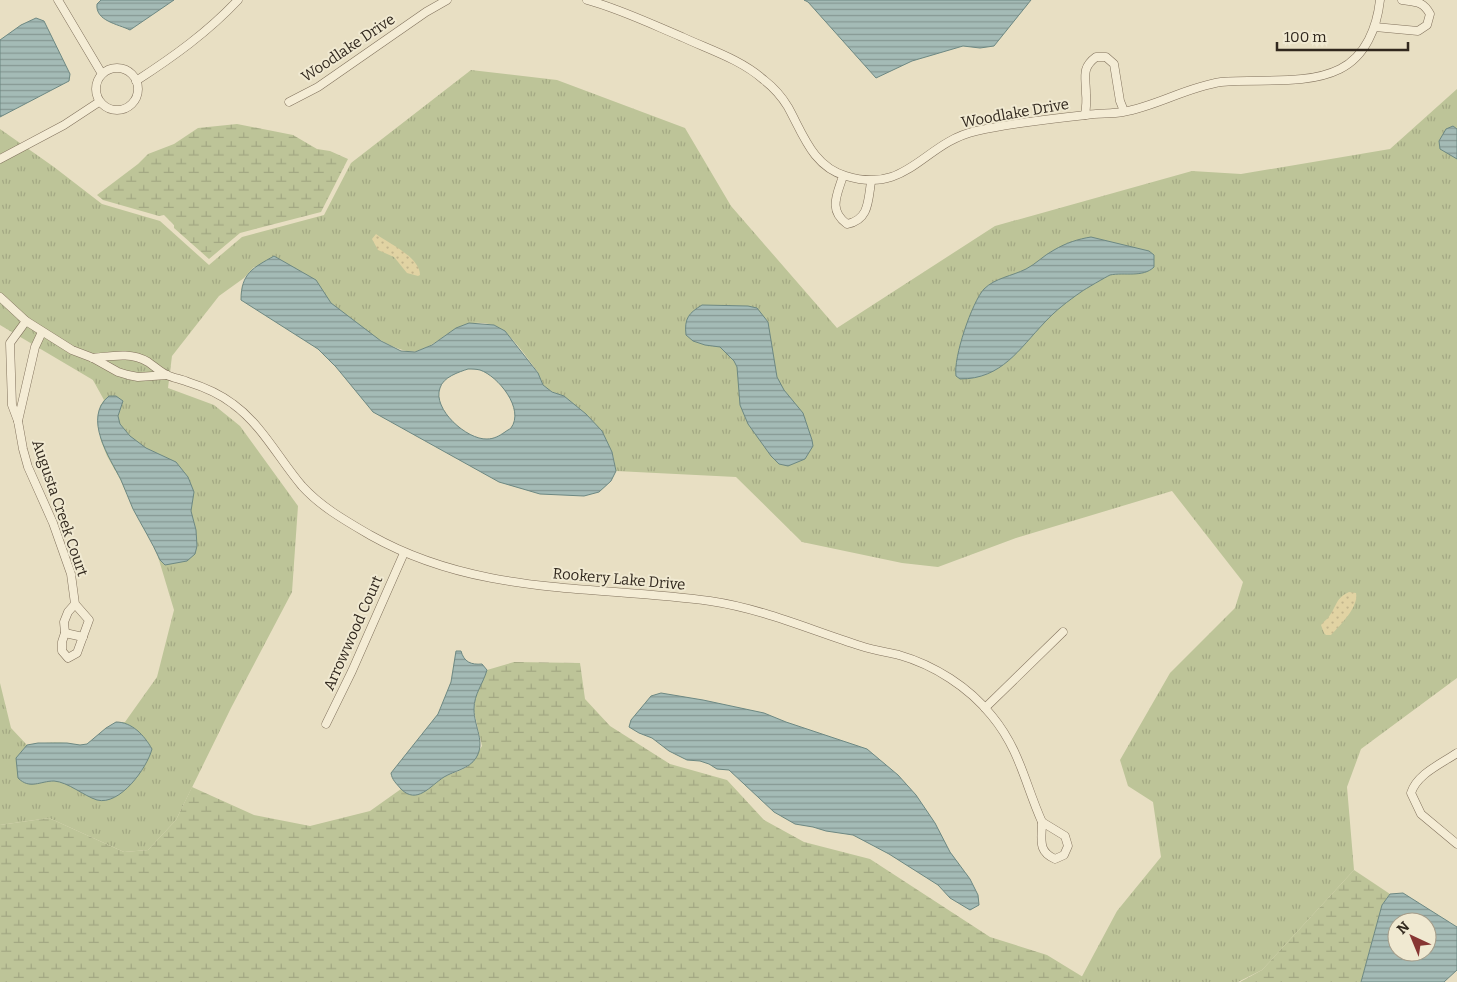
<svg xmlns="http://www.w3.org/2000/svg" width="1457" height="982" viewBox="0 0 1457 982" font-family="Bitter,serif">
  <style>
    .grass { fill: url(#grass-tufts) }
    .wetland { fill: url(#wetland-marsh) }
    .sand { fill: url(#sand-dots) }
    .water { fill: url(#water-rules); stroke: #6d8882; fill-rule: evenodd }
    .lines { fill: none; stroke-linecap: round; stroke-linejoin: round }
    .minor-casing { stroke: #80715c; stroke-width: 9 }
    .minor { stroke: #f4ecd5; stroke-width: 8 }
    .labels { text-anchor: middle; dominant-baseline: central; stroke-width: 4; stroke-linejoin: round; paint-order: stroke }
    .street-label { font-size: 15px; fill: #31281e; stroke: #f0e9d1 }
  </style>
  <defs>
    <pattern id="grass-tufts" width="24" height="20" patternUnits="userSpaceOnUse" patternTransform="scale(1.25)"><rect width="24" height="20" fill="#bdc498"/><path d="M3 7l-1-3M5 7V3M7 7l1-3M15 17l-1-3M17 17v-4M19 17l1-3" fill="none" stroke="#a3a883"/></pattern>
    <pattern id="wetland-marsh" width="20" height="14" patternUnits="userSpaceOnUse" patternTransform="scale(1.25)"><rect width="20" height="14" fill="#bdc498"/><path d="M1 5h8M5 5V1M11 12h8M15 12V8" fill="none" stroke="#a3a883"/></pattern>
    <pattern id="sand-dots" width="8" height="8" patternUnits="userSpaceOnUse" patternTransform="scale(1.25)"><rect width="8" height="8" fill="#e1d3a3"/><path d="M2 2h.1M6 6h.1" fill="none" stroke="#c2b58c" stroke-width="1.8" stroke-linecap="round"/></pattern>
    <pattern id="water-rules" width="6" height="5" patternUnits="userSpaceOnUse" patternTransform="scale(1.25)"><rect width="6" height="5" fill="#a4bbb6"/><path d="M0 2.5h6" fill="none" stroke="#869893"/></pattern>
  </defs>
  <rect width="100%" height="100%" fill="#e8dfc3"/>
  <path class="grass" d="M471 70 557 80 685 128 731 206 837 328 995 226 1192 171 1241 174 1390 149 1457 89V678L1361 749 1347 787 1354 870 1262 970 1238 982H1079L1117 911 1161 857 1153 802 1128 786 1120 760 1170 673 1235 608 1243 582 1172 491 1016 538 938 567 902 563 802 542 736 477 616 471C615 465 614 458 612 453 608 444 573 404 565 398 559 393 548 392 543 385 540 381 539 375 537 371 528 359 507 328 493 325 456 315 447 342 417 351 397 357 344 318 330 302 325 296 320 287 316 280L254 267 244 278 219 296 172 356 168 388 214 405 240 426 298 506 292 592 231 708 176 820 148 850 124 852 49 818 0 825V683L11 728 27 745C39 743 53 742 66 743 72 743 79 747 85 745 101 739 105 722 125 722L157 677 174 610 156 550 134 510 120 479 107 456 101 441 98 418 100 406 104 400 93 380 0 325V129L54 167 102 204 160 221 209 265 242 237 324 215 351 163Z"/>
  <g class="wetland">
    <path d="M237 124 293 135 317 149 330 151 348 159 321 212 240 233 209 259 174 228V225L164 215 159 216 103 200 97 195 138 164 148 154 174 144 198 128Z"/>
    <path d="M514 662 580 663 585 699 610 726 670 764 727 780 764 820 804 842 870 859 990 937 1047 955 1083 977 1079 982H0V825L49 818 124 852 148 850 176 820 192 787 254 815 310 826 370 811 401 789C418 805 431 784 446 776 453 773 461 771 468 766 473 761 477 753 482 746L474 711 475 697 487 670Z"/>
    <path d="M1354 870 1390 894 1382 905 1361 982H1240L1262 970Z"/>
  </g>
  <g class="sand">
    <path d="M376 234C388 243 420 257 420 275L418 276 407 273 394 257 378 250 372 239Z"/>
    <path d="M1349 592 1356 593C1359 607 1340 625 1331 635H1326L1324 633 1321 625C1324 621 1328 619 1330 615 1337 605 1336 598 1349 592Z"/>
  </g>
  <g class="water">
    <path d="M101 0H174L130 30C118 24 95 21 97 4Z"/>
    <path d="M804 0H1031L994 46 980 48 963 46 912 61 876 78 808 2Z"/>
    <path d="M36 18 44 21 70 74 69 81 0 117V40L21 25Z"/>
    <path d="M1453 126 1457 129V159L1440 149 1439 141 1446 129Z"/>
    <path d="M1091 237 1149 251 1154 255V267C1143 278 1124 272 1110 275 1106 277 1085 289 1081 292 1068 301 1055 311 1045 322 1019 349 1002 379 960 379L956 376C953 358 972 302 984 289 995 278 1012 276 1026 269 1036 264 1044 255 1054 250 1066 243 1078 239 1091 237Z"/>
    <path d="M274 256 316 280 331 303 381 341 401 351 415 352 432 345 456 328 469 323 494 325 505 331 538 373 543 385 552 392 564 396 586 414 602 431 612 452 616 471 611 481 599 492 584 496 540 494 499 482 373 412 336 367 318 349 241 300C241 273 253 268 274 256ZM468 369C472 369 476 369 480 370 498 376 525 409 511 428 510 429 506 431 505 432 499 436 494 439 487 439 467 440 432 409 440 388 443 377 459 372 468 369Z"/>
    <path d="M702 305 748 306 757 308 768 322 777 377 784 390 803 413 812 440 813 446 805 459 788 466 779 464 771 456 748 424 740 405 737 367 734 361 720 347 705 345 693 341 686 335C684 318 689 313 702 305Z"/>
    <path d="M109 396H116L123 401 118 416 120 424 130 436 146 448 176 462 188 477 194 492 191 511 196 530 197 546 195 554 187 561 165 565 160 560C152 542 142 526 133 509 129 499 125 490 121 480 110 458 82 418 109 396Z"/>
    <path d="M456 651H461C464 662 471 665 482 664L487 670C483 684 474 694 474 709 474 727 486 742 476 758 469 769 454 771 444 777 430 786 417 805 401 789 396 783 392 780 391 773L438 714 451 682Z"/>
    <path d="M661 693 703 700 764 713 786 722 867 749 898 775 916 795 935 823 950 852 970 879 978 895 979 905 970 910 950 898 938 885 889 854 853 835 826 831 813 827 795 824 774 812 729 770 717 769 709 764 700 761 687 760 669 751 652 738 639 733 629 727 631 720 651 696Z"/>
    <path d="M116 722C132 722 144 735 152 749 147 768 120 806 97 800 84 796 68 782 54 781 40 781 30 790 18 778L16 758 27 745 38 743H67L80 745 87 744 106 728Z"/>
    <path d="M1403 893 1457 927V970L1444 982H1361L1382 905 1390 894ZM1397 922H1427V952H1397Z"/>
  </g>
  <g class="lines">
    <g class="minor-casing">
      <g id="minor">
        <path d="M58 0 102 74"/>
        <path d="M587 0C620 9 651 24 682 37 710 50 740 59 764 80 773 87 782 97 788 107 803 134 813 167 846 176 908 195 923 143 976 131 1012 123 1049 119 1086 115 1098 113 1111 114 1123 112 1157 106 1187 87 1221 82 1258 78 1306 86 1340 69 1366 56 1377 27 1380 0"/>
        <path d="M1375 27 1418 31 1427 25 1430 14C1423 1 1416 2 1402 0"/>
        <circle cx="117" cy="89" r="21"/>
        <path d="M136 81C173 57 208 32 238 0"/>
        <path d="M289 102 318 87 426 12 447 0"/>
        <path d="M1085 115C1086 108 1087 101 1086 94 1086 77 1081 68 1096 57H1106L1114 64 1120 101 1124 111"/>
        <path d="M0 159 64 125 99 102"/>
        <path d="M843 176C837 195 828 210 847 224 869 220 868 201 871 182"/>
        <path d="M0 297 26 321 72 350 93 358 118 372 128 375 138 377 167 375"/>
        <path d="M26 321 10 343 12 405 18 421 23 449 28 467 53 523 71 574 75 604 68 612 64 622 65 633 62 642V651L68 658 77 653 89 620 75 604"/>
        <path d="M93 358C113 356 131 352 148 362 154 366 160 372 167 375 173 378 181 379 188 382 204 387 220 394 233 404 262 425 279 459 302 486 321 507 346 521 370 535 478 596 591 585 710 601 764 609 810 630 861 646 873 650 886 652 899 655 934 665 969 687 992 716 1020 750 1025 784 1042 822"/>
        <path d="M18 421 35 347 42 332"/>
        <path d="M65 633 83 637"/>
        <path d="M985 708 1063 632"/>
        <path d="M326 724 352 671 404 553"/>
        <path d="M1457 753C1441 764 1417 774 1411 793L1421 814 1457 844"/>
        <path d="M1042 822 1065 836 1068 846 1064 855 1055 859C1037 851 1042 839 1042 822Z"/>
      </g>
    </g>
    <use href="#minor" class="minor"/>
  </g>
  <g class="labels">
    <g class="street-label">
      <text transform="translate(348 48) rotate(-34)">Woodlake Drive</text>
      <text transform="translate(1015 113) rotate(-10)">Woodlake Drive</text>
      <text transform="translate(60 508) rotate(71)">Augusta Creek Court</text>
      <text transform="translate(619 579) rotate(5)">Rookery Lake Drive</text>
      <text transform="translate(353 633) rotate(-66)">Arrowwood Court</text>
    </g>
  </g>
  <g transform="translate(1412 937) rotate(316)"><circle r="24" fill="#f0e9d1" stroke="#a49c89"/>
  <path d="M0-4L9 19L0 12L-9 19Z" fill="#873633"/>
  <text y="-8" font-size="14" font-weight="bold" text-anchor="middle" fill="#31281e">N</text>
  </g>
  <path d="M1277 42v8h131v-8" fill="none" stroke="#31281e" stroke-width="2.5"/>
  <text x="1284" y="42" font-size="15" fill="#31281e" stroke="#f0e9d1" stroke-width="4" paint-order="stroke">100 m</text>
</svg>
